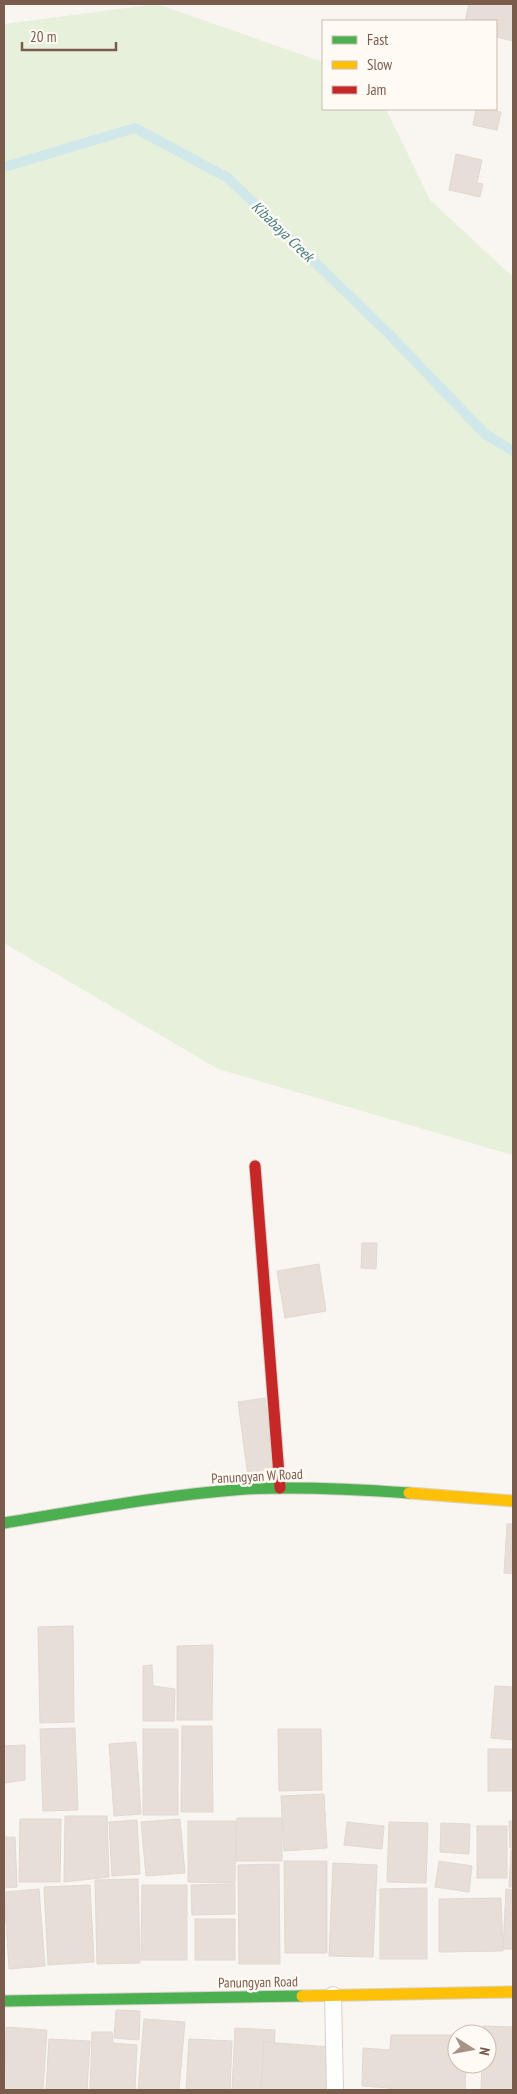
<svg xmlns="http://www.w3.org/2000/svg" width="517" height="2094" viewBox="0 0 517 2094" font-family="'PT Sans Narrow',sans-serif">
  <style>
    .green { fill: #e7f0db }
    .lines { fill: none; stroke-linecap: round; stroke-linejoin: round }
    .stream { stroke: #d0e8ea; stroke-width: 10 }
    .building { fill: #e6ded7; stroke: #e2d8d2 }
    .lane-casing { stroke: #d7d1cb; stroke-width: 18 }
    .fast-casing { stroke: #d9d2cb; stroke-width: 13 }
    .slow-casing { stroke: #d9d2cb; stroke-width: 13 }
    .jam-casing { stroke: #d9d2cb; stroke-width: 13 }
    .lane { stroke: #fefefd; stroke-width: 16 }
    .fast { stroke: #4caf50; stroke-width: 11 }
    .slow { stroke: #ffc107; stroke-width: 11 }
    .jam { stroke: #c62828; stroke-width: 11 }
    .labels { text-anchor: middle; dominant-baseline: central; stroke-width: 5; stroke-linejoin: round; paint-order: stroke }
    .street-label { font-size: 14px; fill: #7a5c4d; stroke: #fffaf3 }
    .water-label { font-size: 15px; font-style: italic; fill: #437c86; stroke: #fffaf3 }
  </style>
  <rect width="100%" height="100%" fill="#f9f5f0"/>
  <path class="green" d="M157 4 323 62V109H386L430 200 513 277V1155L218 1069 7 945 4 941V24Z"/>
  <g class="lines">
    <path class="stream" d="M4 167 135 128 228 178 389 334 485 434 513 451"/>
  </g>
  <g class="building">
    <path d="M469 4H513V41L496 37V21H465Z"/>
    <path d="M476 109 501 112 497 130 473 125Z"/>
    <path d="M456 154 482 160 477 183 483 184 480 197 449 190Z"/>
    <path d="M362 1243H377L376 1269 361 1268Z"/>
    <path d="M319 1264 326 1311 285 1318 277 1271Z"/>
    <path d="M265 1398 275 1473 248 1477 238 1402Z"/>
    <path d="M507 1524H513V1574L504 1573Z"/>
    <path d="M73 1626 74 1722 40 1723 38 1627Z"/>
    <path d="M213 1645 212 1720H177V1646Z"/>
    <path d="M152 1665 153 1686 175 1689 174 1721H143V1666Z"/>
    <path d="M495 1686 513 1687V1740L491 1738Z"/>
    <path d="M182 1726H212L213 1812H181Z"/>
    <path d="M75 1728 78 1810 43 1811 40 1729Z"/>
    <rect x="143" y="1729" width="35" height="86"/>
    <path d="M278 1729H321L322 1790 279 1791Z"/>
    <path d="M136 1742 141 1814 114 1816 109 1744Z"/>
    <path d="M25 1745V1780L4 1783V1746Z"/>
    <rect x="488" y="1749" width="25" height="42"/>
    <path d="M324 1794 327 1848 284 1851 281 1796Z"/>
    <path d="M65 1816H107L109 1877 64 1882Z"/>
    <path d="M237 1818H282V1861H236Z"/>
    <path d="M20 1819H61L60 1882H19Z"/>
    <path d="M180 1819 185 1873 146 1876 141 1822Z"/>
    <path d="M137 1820 140 1874 112 1876 109 1822Z"/>
    <path d="M188 1821H236L235 1883 188 1882Z"/>
    <path d="M509 1821H513V1848H510Z"/>
    <path d="M347 1822 384 1826 382 1849 344 1845Z"/>
    <path d="M389 1822 428 1823 426 1883 387 1882Z"/>
    <path d="M441 1823 470 1824 469 1854 440 1852Z"/>
    <rect x="477" y="1826" width="30" height="52"/>
    <path d="M4 1837H15L17 1887 4 1888Z"/>
    <path d="M511 1850H513V1887H509Z"/>
    <path d="M284 1861H327V1953H285Z"/>
    <path d="M439 1861 472 1866 469 1892 435 1887Z"/>
    <path d="M333 1863 377 1865 373 1957 329 1956Z"/>
    <path d="M279 1864 280 1964H239L238 1865Z"/>
    <path d="M138 1879 140 1963 97 1964 95 1880Z"/>
    <path d="M235 1884V1914L192 1915 191 1885Z"/>
    <path d="M90 1885 94 1962 48 1965 44 1887Z"/>
    <path d="M142 1885H187V1960H141Z"/>
    <path d="M427 1888V1959H380V1889Z"/>
    <path d="M39 1889 45 1966 9 1969 4 1892Z"/>
    <path d="M506 1889 513 1890V1949H503Z"/>
    <path d="M501 1898 503 1951 439 1952V1899Z"/>
    <rect x="195" y="1919" width="40" height="41"/>
    <path d="M116 2010 140 2011 139 2040 114 2038Z"/>
    <path d="M144 2019 185 2022 179 2090H138Z"/>
    <path d="M483 2026 513 2027V2090H481L482 2064H487V2034H483Z"/>
    <path d="M6 2027 47 2030 43 2090H4Z"/>
    <path d="M235 2028 275 2030 272 2090H232Z"/>
    <path d="M92 2032H112L113 2043 137 2045 135 2090H90Z"/>
    <path d="M391 2035H457V2064H466L465 2090H389V2088L362 2086 363 2048 390 2050Z"/>
    <path d="M49 2039 90 2041 87 2090H46Z"/>
    <path d="M189 2039 232 2041 230 2090H186Z"/>
    <path d="M264 2042 330 2047 327 2090H261Z"/>
  </g>
  <g class="lines">
    <g class="lane-casing">
      <path id="lane" d="M333 1995 335 2090"/>
    </g>
    <g class="fast-casing">
      <g id="fast">
        <path d="M4 1523C84 1510 164 1495 245 1489 300 1486 354 1489 409 1493"/>
        <path d="M4 2001 302 1996"/>
      </g>
    </g>
    <g class="slow-casing">
      <g id="slow">
        <path d="M409 1493 513 1501"/>
        <path d="M302 1996 513 1992"/>
      </g>
    </g>
    <g class="jam-casing">
      <path id="jam" d="M255 1166 280 1488"/>
    </g>
    <use href="#lane" class="lane"/>
    <use href="#fast" class="fast"/>
    <use href="#slow" class="slow"/>
    <use href="#jam" class="jam"/>
  </g>
  <g class="labels">
    <g class="street-label">
      <text transform="translate(257 1476) rotate(-3)">Panungyan W Road</text>
      <text transform="translate(258 1982) rotate(-1)">Panungyan Road</text>
    </g>
    <g class="water-label">
      <text transform="translate(283 231) rotate(44)">Kibabaya Creek</text>
    </g>
  </g>
  <rect width="517" height="2094" fill="none" stroke="#7a5c4d" stroke-width="10"/>
  <rect x="322" y="20" width="175" height="90" fill="#fffaf3" stroke="#cabbb1"/>
  <rect x="332" y="36" width="25" height="8" fill="#4caf50" stroke="#cabbb1"/>
  <text x="367" y="45" font-size="15" fill="#7a5c4d">Fast</text>
  <rect x="332" y="61" width="25" height="8" fill="#ffc107" stroke="#cabbb1"/>
  <text x="367" y="70" font-size="15" fill="#7a5c4d">Slow</text>
  <rect x="332" y="86" width="25" height="8" fill="#c62828" stroke="#cabbb1"/>
  <text x="367" y="95" font-size="15" fill="#7a5c4d">Jam</text>
  <g transform="translate(472 2049) rotate(101)"><circle r="24" fill="#fffaf3" stroke="#cabbb1"/>
  <path d="M0-4L9 19L0 12L-9 19Z" fill="#a69286"/>
  <text y="-8" font-size="14" font-weight="bold" text-anchor="middle" fill="#7a5c4d">N</text>
  </g>
  <path d="M22 42v8h94v-8" fill="none" stroke="#7a5c4d" stroke-width="2.5"/>
  <text x="30" y="42" font-size="15" fill="#7a5c4d" stroke="#fffaf3" stroke-width="4" paint-order="stroke">20 m</text>
</svg>
